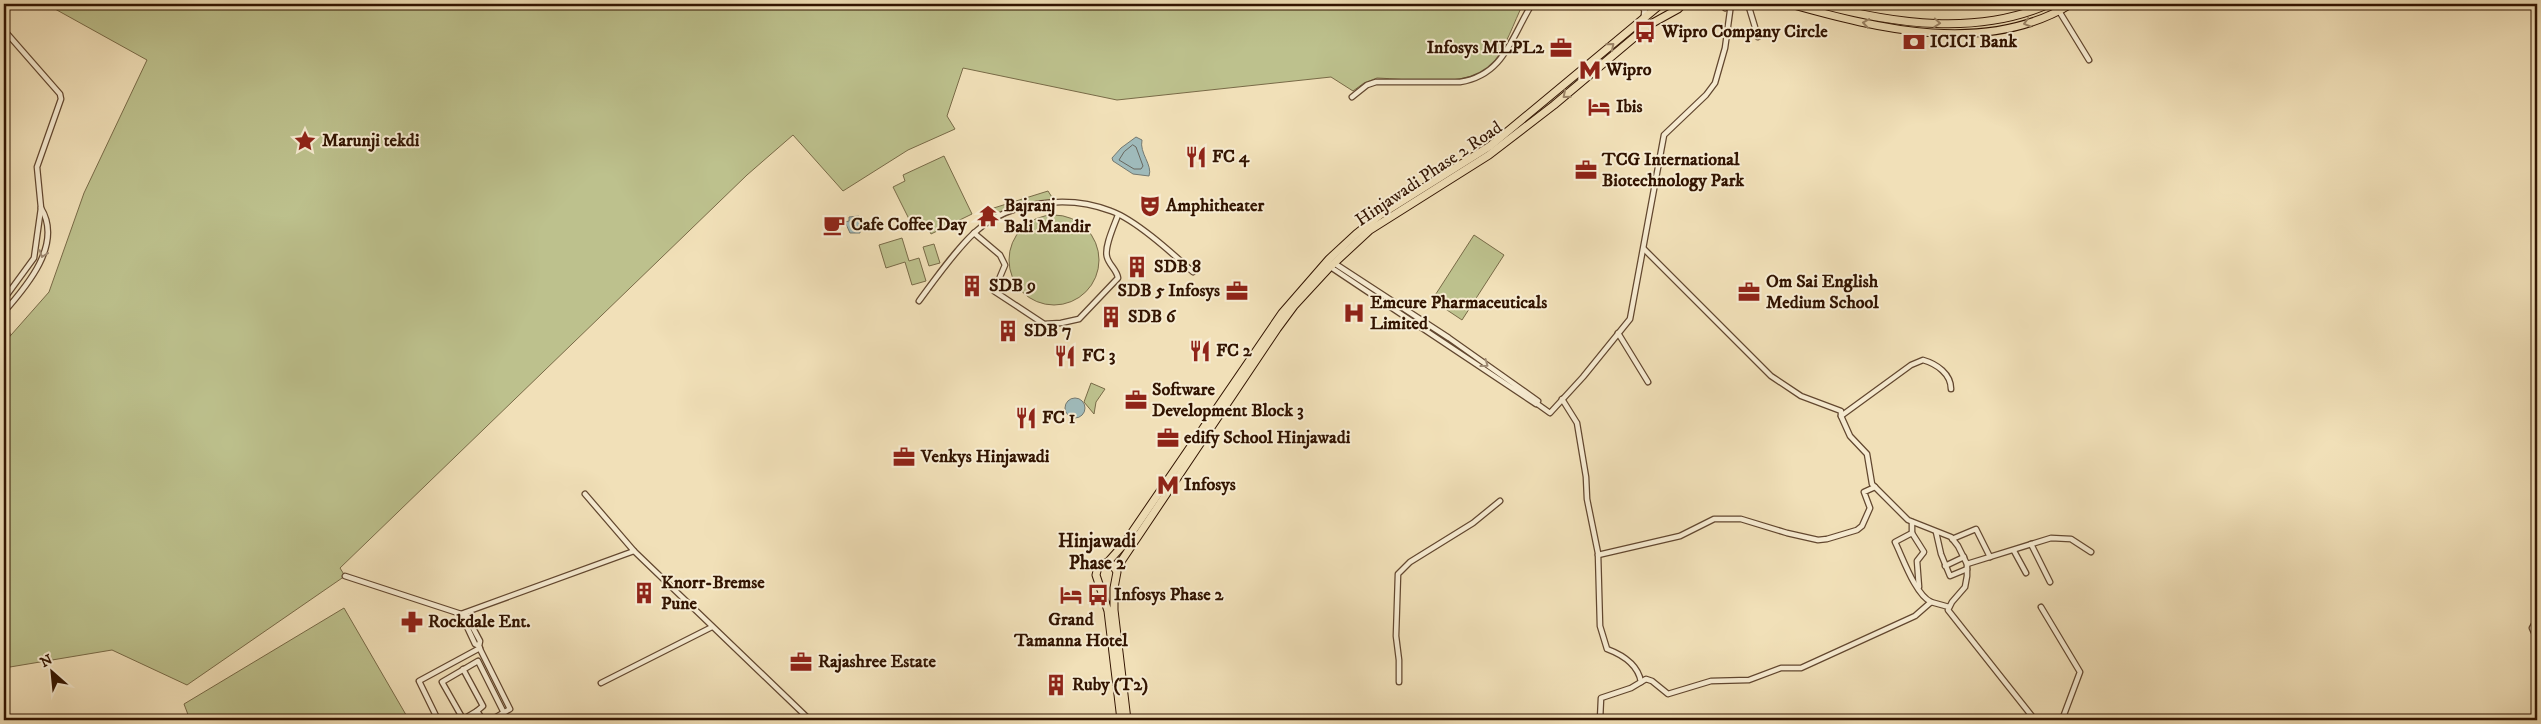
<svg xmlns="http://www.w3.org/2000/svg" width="2541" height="724" viewBox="0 0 2541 724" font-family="'IM FELL DW Pica',serif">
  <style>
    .green { fill: #bdc18d; stroke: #786a47 }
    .water { fill: #9fbaba; stroke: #737870 }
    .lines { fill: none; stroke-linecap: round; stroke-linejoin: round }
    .shore { stroke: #68675e; stroke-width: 1 }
    .minor-casing { stroke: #62472f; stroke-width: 7 }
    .tertiary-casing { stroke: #62472f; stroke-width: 8 }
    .primary-casing { stroke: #321401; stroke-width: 9 }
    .minor { stroke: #f6ebd1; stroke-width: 4.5 }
    .tertiary { stroke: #f6ebd1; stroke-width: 5.5 }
    .primary { stroke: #f1e0b8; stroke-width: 7 }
    .oneway { stroke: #9b8466 }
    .oneway2 { stroke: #9e8a73 }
    .labels { text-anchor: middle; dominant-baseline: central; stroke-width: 4; stroke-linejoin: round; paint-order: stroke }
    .poi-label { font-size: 18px; font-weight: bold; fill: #321401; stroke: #f6ebd1; text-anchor: start }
    .street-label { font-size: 18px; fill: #321401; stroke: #f6ebd1 }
    .neighbourhood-label { font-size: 19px; font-weight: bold; fill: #321401; stroke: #f6ebd1 }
  </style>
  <rect width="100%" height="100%" fill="#f1e0b8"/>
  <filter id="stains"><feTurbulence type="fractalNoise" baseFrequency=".004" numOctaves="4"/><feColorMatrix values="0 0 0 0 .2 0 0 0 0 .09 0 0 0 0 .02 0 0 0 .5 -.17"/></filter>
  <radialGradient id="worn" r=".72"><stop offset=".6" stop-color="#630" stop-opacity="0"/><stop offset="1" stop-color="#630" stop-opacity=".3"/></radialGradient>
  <g class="green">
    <path d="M46 4H1523C1514 22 1506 47 1493 63 1473 89 1407 79 1377 78L1364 83 1353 91 1331 77 1117 100 963 68 947 116 955 129 908 150 843 191 793 135 747 175 340 568 345 576 187 685 112 650 4 668V343L49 292 84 193 147 60Z"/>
    <path d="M944 156 972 214 931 234 925 221 913 227 893 187 905 181 903 175Z"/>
    <path d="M1048 191 1055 202 1018 209 987 223 981 212Z"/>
    <circle cx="1054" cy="260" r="45"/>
    <path d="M1474 235 1504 255 1462 320 1432 300Z"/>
    <path d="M902 238 909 261 919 258 926 281 912 285 905 262 886 268 879 245Z"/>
    <path d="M934 244 940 263 929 266 923 247Z"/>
    <path d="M1091 383 1105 389 1096 402 1094 414 1084 402Z"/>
    <path d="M344 608 409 720H190L184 704Z"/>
  </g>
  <g class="water">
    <path d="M1136 137 1142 140C1139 153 1153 165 1149 176L1133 174 1113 161 1112 158 1121 148Z"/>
    <path d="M859 216 860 233H850L845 222 849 221V217Z"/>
    <circle cx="1075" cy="408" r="10"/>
  </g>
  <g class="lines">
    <path class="shore" d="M1133 145 1136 147 1143 166 1141 169H1134L1119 160 1124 152Z"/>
    <g class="minor-casing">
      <g id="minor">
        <path d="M1720 4 1725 8"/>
        <path d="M1748 4 1758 37"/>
        <path d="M2059 11 2089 60"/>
        <path d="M4 30 60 94 61 99 37 167 41 208 34 258 4 299"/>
        <path d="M1352 97 1367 85 1376 82H1460C1504 75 1511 38 1532 4"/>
        <path d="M974 233 1000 255 1005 265 994 291 1044 324 1061 323 1079 319 1118 278C1117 270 1109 265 1107 257 1104 247 1114 226 1118 215"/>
        <path d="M1644 249 1771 376 1801 396 1841 411V416L1850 436 1867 454 1872 484 1908 520 1951 537 1958 546 1967 564V576L1965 587 1952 602 1948 610 2035 720"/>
        <path d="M1329 266 1536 404 1538 401 1449 338 1334 263"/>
        <path d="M919 301C936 278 954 252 974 233 1008 201 1068 194 1111 211 1136 220 1173 254 1193 272"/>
        <path d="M4 312C27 286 63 244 41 208"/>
        <path d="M4 328 7 334 4 338"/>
        <path d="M1618 333 1648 382"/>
        <path d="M1562 399 1577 423 1586 477 1587 499 1598 553 1600 626 1607 649C1623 655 1638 664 1641 682L1631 688 1601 698 1600 720"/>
        <path d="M1536 403 1550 413 1583 377 1630 319 1664 135 1706 95 1715 83 1725 48 1731 4"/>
        <path d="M1841 416 1911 365 1923 360C1937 364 1951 374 1951 389"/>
        <path d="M585 494 634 551 810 720"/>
        <path d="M1912 522V533L1895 542C1903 558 1915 594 1931 602"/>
        <path d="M1936 532 1941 554 1950 576 1967 569"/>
        <path d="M1912 533 1924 552 1917 561 1919 587"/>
        <path d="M1952 539 1976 529 1990 557"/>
        <path d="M2031 544 2050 582"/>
        <path d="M2014 551 2026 573"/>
        <path d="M1598 555 1680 536 1714 519H1741L1787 533 1818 540 1827 539 1857 530 1862 526 1870 508 1864 492 1875 487"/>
        <path d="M1967 564 2051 538 2071 539 2091 552"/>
        <path d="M1945 566 1964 557"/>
        <path d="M345 576 461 614 634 551"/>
        <path d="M2041 607 2080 672 2062 720"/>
        <path d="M461 614 475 644 479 646 480 641 465 613"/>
        <path d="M2537 619 2532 628 2537 639"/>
        <path d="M479 647 510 709 491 720"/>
        <path d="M463 669 483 706 477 711"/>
        <path d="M1399 682V660L1396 636 1398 574 1410 562 1473 523 1500 501"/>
        <path d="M1641 682 1646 679 1652 681 1668 694 1711 681 1749 680 1781 668H1801L1915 616 1931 602 1949 607"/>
        <path d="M601 683 712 627"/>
        <path d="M463 719 442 682 478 661 504 713"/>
        <path d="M438 720 419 681 480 648"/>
        <path d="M462 720 477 711 483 720"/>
      </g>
    </g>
    <g class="tertiary-casing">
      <path id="tertiary" d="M1642 4 1645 11 1644 19"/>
    </g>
    <g class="primary-casing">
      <g id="primary">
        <path d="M1790 4C1879 29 1986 56 2071 4"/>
        <path d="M1820 4C1893 24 1978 36 2049 4"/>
        <path d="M1107 563 1124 544 1282 313 1329 259 1356 234 1380 215 1490 146 1661 4"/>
        <path d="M1116 569 1277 329 1294 306 1330 267 1370 230 1489 155 1554 105 1649 25 1678 9 1683 4"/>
        <path d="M1121 720 1108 611 1096 575 1098 567 1105 563 1113 565 1117 572 1114 588V610L1127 720"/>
      </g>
    </g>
    <use href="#minor" class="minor"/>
    <use href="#tertiary" class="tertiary"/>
    <use href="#primary" class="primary"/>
  </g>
  <defs><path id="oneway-chevron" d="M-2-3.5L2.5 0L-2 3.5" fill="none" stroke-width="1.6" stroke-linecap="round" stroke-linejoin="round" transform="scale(1.25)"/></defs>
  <g class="oneway">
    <use href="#oneway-chevron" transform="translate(1866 23) rotate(-172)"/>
    <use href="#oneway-chevron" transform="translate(1937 23) rotate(4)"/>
    <use href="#oneway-chevron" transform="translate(2027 23) rotate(164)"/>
    <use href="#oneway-chevron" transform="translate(1611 46) rotate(-40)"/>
    <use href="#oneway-chevron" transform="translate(1566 95) rotate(140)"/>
  </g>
  <g class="oneway2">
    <use href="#oneway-chevron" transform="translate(43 254) rotate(109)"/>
    <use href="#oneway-chevron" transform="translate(1485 364) rotate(36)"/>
  </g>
  <defs>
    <g id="bus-bare" transform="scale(1.725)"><path d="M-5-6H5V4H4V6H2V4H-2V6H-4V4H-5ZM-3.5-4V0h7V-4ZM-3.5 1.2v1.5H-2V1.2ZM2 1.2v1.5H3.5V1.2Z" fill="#8f2418" stroke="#f6ebd1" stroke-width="2.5" paint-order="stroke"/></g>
    <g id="bank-bare" transform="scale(1.725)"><path d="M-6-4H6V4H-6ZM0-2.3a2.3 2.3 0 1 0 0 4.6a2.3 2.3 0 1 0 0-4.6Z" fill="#8f2418" stroke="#f6ebd1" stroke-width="2.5" paint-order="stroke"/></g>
    <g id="office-bare" transform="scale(1.725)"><path d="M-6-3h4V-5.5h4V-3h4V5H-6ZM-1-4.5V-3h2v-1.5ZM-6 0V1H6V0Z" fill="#8f2418" stroke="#f6ebd1" stroke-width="2.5" paint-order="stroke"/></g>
    <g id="metro-bare" transform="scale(1.725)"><path d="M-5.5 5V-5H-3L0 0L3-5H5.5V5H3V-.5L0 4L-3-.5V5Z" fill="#8f2418" stroke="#f6ebd1" stroke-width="2.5" paint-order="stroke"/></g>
    <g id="hotel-bare" transform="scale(1.725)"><path d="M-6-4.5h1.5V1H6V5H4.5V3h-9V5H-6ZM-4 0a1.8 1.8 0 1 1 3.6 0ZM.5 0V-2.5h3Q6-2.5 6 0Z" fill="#8f2418" stroke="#f6ebd1" stroke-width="2.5" paint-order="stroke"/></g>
    <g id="sight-bare" transform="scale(1.725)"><path d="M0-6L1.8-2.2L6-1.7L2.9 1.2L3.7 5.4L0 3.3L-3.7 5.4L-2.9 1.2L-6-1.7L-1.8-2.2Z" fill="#8f2418" stroke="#f6ebd1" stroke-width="2.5" paint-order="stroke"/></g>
    <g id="restaurant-bare" transform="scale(1.725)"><path d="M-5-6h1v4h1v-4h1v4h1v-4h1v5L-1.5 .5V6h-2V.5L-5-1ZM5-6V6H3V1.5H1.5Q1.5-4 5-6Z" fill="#8f2418" stroke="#f6ebd1" stroke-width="2.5" paint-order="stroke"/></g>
    <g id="theatre-bare" transform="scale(1.725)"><path d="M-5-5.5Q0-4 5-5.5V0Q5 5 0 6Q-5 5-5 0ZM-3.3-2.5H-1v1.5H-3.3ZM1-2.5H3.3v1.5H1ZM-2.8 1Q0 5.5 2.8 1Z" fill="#8f2418" stroke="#f6ebd1" stroke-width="2.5" paint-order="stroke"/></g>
    <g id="temple-bare" transform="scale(1.725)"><path d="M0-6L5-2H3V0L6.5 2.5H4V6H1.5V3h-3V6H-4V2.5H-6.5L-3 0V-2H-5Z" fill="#8f2418" stroke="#f6ebd1" stroke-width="2.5" paint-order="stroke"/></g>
    <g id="cafe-bare" transform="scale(1.725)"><path d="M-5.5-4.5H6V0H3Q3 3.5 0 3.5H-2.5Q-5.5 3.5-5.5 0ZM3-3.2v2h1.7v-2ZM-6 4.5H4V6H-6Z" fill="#8f2418" stroke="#f6ebd1" stroke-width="2.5" paint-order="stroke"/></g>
    <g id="building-bare" transform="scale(1.725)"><path d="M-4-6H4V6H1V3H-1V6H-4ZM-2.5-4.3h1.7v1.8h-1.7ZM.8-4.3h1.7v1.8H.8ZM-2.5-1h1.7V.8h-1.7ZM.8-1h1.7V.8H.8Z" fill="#8f2418" stroke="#f6ebd1" stroke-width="2.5" paint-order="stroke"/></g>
    <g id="hospital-bare" transform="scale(1.725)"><path d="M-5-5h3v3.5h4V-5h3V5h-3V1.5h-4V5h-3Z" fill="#8f2418" stroke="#f6ebd1" stroke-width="2.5" paint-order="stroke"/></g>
    <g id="pharmacy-bare" transform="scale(1.725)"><path d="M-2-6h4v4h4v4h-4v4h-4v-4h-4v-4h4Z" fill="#8f2418" stroke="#f6ebd1" stroke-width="2.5" paint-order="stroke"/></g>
  </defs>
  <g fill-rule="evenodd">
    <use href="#bus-bare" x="1645" y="32"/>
    <use href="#bank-bare" x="1914" y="42"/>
    <use href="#office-bare" x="1561" y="48"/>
    <use href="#metro-bare" x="1590" y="70"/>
    <use href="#hotel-bare" x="1599" y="107"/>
    <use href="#sight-bare" x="305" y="141"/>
    <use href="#restaurant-bare" x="1196" y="157"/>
    <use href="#office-bare" x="1586" y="170"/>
    <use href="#theatre-bare" x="1150" y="206"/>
    <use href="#temple-bare" x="988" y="216"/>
    <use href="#cafe-bare" x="834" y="225"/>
    <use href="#building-bare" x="1137" y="267"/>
    <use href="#building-bare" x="972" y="286"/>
    <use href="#office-bare" x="1237" y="291"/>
    <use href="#office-bare" x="1749" y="292"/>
    <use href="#hospital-bare" x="1354" y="313"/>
    <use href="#building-bare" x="1111" y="317"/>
    <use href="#building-bare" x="1008" y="331"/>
    <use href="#restaurant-bare" x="1200" y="351"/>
    <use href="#restaurant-bare" x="1065" y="356"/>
    <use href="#office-bare" x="1136" y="400"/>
    <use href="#restaurant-bare" x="1026" y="418"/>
    <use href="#office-bare" x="1168" y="438"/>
    <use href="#office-bare" x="904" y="457"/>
    <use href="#metro-bare" x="1168" y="485"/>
    <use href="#building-bare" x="644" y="593"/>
    <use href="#hotel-bare" x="1071" y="595"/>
    <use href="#bus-bare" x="1098" y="595"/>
    <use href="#pharmacy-bare" x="412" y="622"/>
    <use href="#office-bare" x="801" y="662"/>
    <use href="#building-bare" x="1056" y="685"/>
  </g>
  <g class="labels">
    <g class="poi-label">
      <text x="1662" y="32">Wipro Company Circle</text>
      <text x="1930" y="42">ICICI Bank</text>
      <text x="1544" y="48" text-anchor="end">Infosys MLPL2</text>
      <text x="1606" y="70">Wipro</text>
      <text x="1616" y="107">Ibis</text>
      <text x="322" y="141">Marunji tekdi</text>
      <text x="1212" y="157">FC 4</text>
      <text x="1602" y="160">TCG International<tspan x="1602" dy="21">Biotechnology Park</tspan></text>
      <text x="1004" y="206">Bajranj<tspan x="1004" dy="21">Bali Mandir</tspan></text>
      <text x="1166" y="206">Amphitheater</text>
      <text x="851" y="225">Cafe Coffee Day</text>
      <text x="1154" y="267">SDB 8</text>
      <text x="1766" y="282">Om Sai English<tspan x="1766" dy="21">Medium School</tspan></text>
      <text x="989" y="286">SDB 9</text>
      <text x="1220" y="291" text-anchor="end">SDB 5 Infosys</text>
      <text x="1370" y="303">Emcure Pharmaceuticals<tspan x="1370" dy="21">Limited</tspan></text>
      <text x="1128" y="317">SDB 6</text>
      <text x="1024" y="331">SDB 7</text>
      <text x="1216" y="351">FC 2</text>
      <text x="1082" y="356">FC 3</text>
      <text x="1152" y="390">Software<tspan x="1152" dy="21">Development Block 3</tspan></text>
      <text x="1042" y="418">FC 1</text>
      <text x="1184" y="438">edify School Hinjawadi</text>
      <text x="921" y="457">Venkys Hinjawadi</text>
      <text x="1184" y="485">Infosys</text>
      <text x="661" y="583">Knorr-Bremse<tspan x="661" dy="21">Pune</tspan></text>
      <text x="1114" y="595">Infosys Phase 2</text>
      <text x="1071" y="620" text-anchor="middle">Grand<tspan x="1071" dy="21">Tamanna Hotel</tspan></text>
      <text x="428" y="622">Rockdale Ent.</text>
      <text x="818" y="662">Rajashree Estate</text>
      <text x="1072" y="685">Ruby (T2)</text>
    </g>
    <g class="street-label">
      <text transform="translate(1429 174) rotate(-34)">Hinjawadi Phase 2 Road</text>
    </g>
    <g class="neighbourhood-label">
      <text x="1097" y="541">Hinjawadi<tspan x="1097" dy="22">Phase 2</tspan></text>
    </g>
  </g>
  <rect width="2541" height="724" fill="none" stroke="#f1e0b8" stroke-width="20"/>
  <rect x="5" y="5" width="2531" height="714" fill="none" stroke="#321401" stroke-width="2.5"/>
  <rect x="10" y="10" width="2521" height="704" fill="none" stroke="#321401"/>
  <g transform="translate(52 672) rotate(333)" stroke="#f6ebd1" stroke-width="4" paint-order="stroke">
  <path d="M0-4L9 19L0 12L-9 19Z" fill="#321401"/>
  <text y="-8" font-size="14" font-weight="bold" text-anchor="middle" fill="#321401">N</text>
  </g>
  <rect width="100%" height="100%" filter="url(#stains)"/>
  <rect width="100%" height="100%" fill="url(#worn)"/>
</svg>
